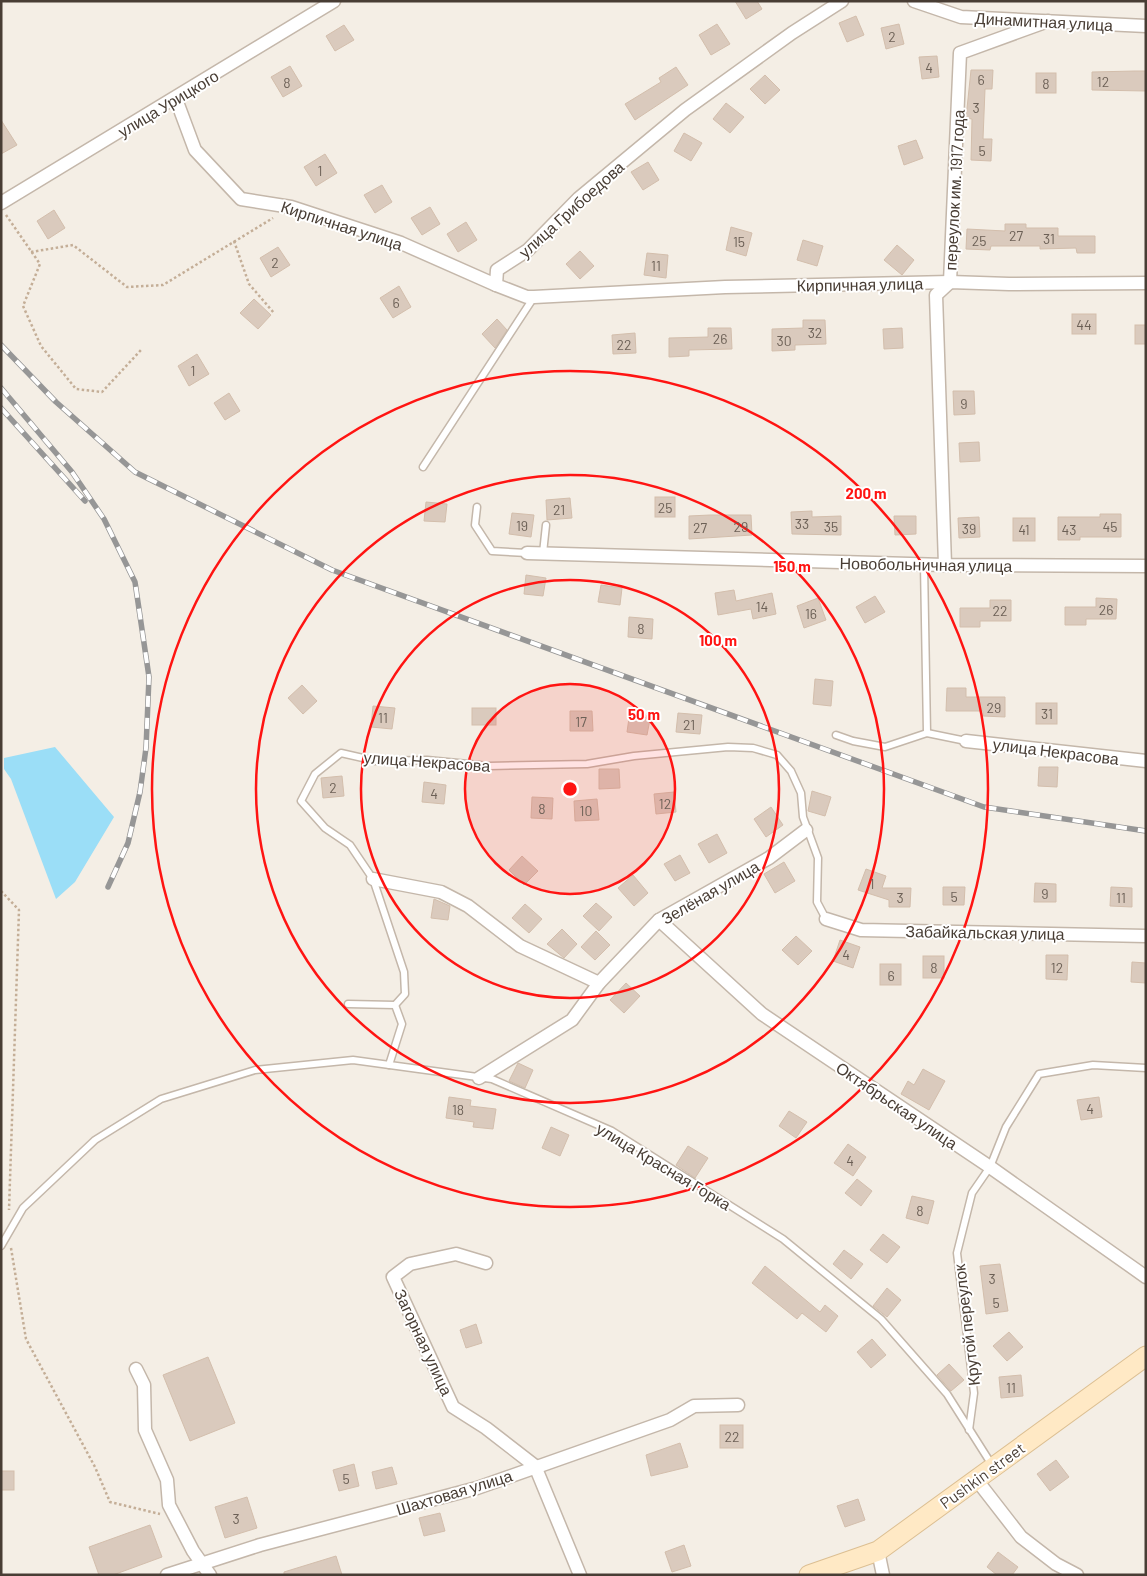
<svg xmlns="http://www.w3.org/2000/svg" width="1147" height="1576" viewBox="0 0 1147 1576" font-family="Barlow,sans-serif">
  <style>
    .water { fill: #9bdef7 }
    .building { fill: #dacabd; stroke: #d3beac }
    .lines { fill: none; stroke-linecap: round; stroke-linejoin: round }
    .lane-casing { stroke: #c4b7aa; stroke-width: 9 }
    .street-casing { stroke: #c4b7aa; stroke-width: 15 }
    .secondary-casing { stroke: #dcbf92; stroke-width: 21 }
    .path { stroke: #c4ae97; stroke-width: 2.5; stroke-dasharray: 2.5 2.5; stroke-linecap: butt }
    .lane { stroke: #fff; stroke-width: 6 }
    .street { stroke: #fff; stroke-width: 12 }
    .secondary { stroke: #ffe9c5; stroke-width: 19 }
    .rail-casing { stroke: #969696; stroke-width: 5.5 }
    .rail { stroke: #fff; stroke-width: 4; stroke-dasharray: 11; stroke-linecap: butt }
    .ring { fill: none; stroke: #ff1412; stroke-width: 2.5 }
    .labels { text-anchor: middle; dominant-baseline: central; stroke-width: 4; stroke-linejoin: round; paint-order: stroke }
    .number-label { font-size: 14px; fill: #6c6056 }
    .street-label { font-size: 16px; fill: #483d34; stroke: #fff }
    .centre { fill: #ff1412; stroke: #fff; stroke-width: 2.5 }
    .ring-label { font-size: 15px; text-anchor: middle; font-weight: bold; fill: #ff1412; stroke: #fff; stroke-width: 4; stroke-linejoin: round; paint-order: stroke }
  </style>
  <rect width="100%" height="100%" fill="#f4eee5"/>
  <path class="water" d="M55 747 114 817 75 882 56 899 11 779 4 769V758Z"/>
  <g class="building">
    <path d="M735 1H757L762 9 746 19Z"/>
    <path d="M856 16 864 35 847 42 839 23Z"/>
    <path d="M717 24 730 44 711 55 699 35Z"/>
    <path d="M899 24 904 44 886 49 881 28Z"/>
    <path d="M344 25 354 40 335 51 326 36Z"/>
    <path d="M937 56 939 77 922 79 919 57Z"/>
    <path d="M290 66 302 86 283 97 271 77Z"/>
    <path d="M676 67 688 85 635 120 625 104 661 82 659 78Z"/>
    <path d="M971 70H993L992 89H985L983 139H992L991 161 971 160 972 119 966 118Z"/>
    <path d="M1135 71H1146V91L1092 90V72Z"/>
    <rect x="1036" y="73" width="20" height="20"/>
    <path d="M765 75 780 90 765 104 750 89Z"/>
    <path d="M726 103 744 117 730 133 713 119Z"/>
    <path d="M1 120 17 145 1 154Z"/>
    <path d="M684 133 702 143 691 161 674 151Z"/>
    <path d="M916 140 923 158 904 165 898 146Z"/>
    <path d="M325 154 337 173 316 186 304 167Z"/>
    <path d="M648 162 659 180 643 190 631 172Z"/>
    <path d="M382 185 392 202 375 213 364 195Z"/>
    <path d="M430 207 440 224 422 235 411 218Z"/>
    <path d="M54 210 65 228 48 239 37 221Z"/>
    <path d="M466 222 477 240 458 252 447 234Z"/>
    <path d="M1005 224H1026V228H1058V236H1095V253H1077L1076 248 1040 249V246H991L990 250 966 249 967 229 1005 231Z"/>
    <path d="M731 227 752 233 746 256 726 250Z"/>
    <path d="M803 240 823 246 817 266 797 260Z"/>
    <path d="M897 245 914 260 902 275 884 260Z"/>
    <path d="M278 247 290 265 271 277 260 258Z"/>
    <path d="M580 251 594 266 580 279 566 264Z"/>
    <path d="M647 253 668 255 666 278 644 275Z"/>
    <path d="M399 286 411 307 393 318 380 298Z"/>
    <path d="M254 299 271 315 258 329 240 313Z"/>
    <rect x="1072" y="314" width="24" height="20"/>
    <path d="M497 319 507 330 495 348 482 334Z"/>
    <path d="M803 320H825L826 344 795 345V350L772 351V329L803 328Z"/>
    <rect x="1135" y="325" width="11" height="19"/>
    <path d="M708 328H731L732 349 689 350V356L669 357V338L708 337Z"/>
    <path d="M902 328 903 348 884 349 883 329Z"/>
    <path d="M635 333 636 353 613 354 612 335Z"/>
    <path d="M197 354 209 374 189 386 178 366Z"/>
    <path d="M953 391H974L975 414 954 415Z"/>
    <path d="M229 393 240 411 225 420 214 403Z"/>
    <path d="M979 442 980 461 960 462 959 443Z"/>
    <rect x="655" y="497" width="20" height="20"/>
    <path d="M570 498 572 518 547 520 546 500Z"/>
    <path d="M426 502 447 504 445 522 424 521Z"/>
    <path d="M812 511V517L841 516V535L792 534 791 512Z"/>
    <path d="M512 513 534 515 531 537 509 534Z"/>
    <path d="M1100 514H1121V537H1080V540H1058V517H1100Z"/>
    <path d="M710 515H751L752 535 689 539V516Z"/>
    <path d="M894 516H916V534L895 535Z"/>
    <path d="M979 517 980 537 959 538 958 518Z"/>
    <rect x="1013" y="518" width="22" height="23"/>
    <path d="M526 575 546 578 543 596 524 594Z"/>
    <path d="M601 585 622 588 620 605 598 602Z"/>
    <path d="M734 590 736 601 772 593 776 614 753 619 751 609 718 615 715 593Z"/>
    <path d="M875 596 885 612 865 623 856 607Z"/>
    <path d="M818 598 826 620 804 628 797 606Z"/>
    <path d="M1096 598 1117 599 1116 619H1086V625H1065V607H1096Z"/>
    <path d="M990 600H1011V621H980V627H960V608H990Z"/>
    <path d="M629 617 653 619 652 639 628 637Z"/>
    <path d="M815 679 833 681 831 706 813 704Z"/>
    <path d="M302 685 317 701 303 714 288 698Z"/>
    <path d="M947 688H966V697H1005V717L983 716V711H946Z"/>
    <rect x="1036" y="703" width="21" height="21"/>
    <path d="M373 706 395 708 392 729 371 727Z"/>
    <rect x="472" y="708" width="24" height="17"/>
    <path d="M570 711H592L593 731H570Z"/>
    <path d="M630 711 651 714 647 735 627 732Z"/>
    <path d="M678 713 702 715 700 734 676 732Z"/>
    <path d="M1039 767H1058L1057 787 1038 786Z"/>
    <path d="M599 769H619L620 788 599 789Z"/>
    <path d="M342 776 344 796 323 798 321 778Z"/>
    <path d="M424 782 446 785 444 804 422 802Z"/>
    <path d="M812 791 831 797 825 816 808 811Z"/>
    <path d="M674 792 676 812 656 814 654 794Z"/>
    <path d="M532 797 553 798 552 819 531 818Z"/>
    <path d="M597 799 599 820 575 821 574 801Z"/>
    <path d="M771 807 783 825 766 837 754 819Z"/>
    <path d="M717 834 727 853 709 863 698 844Z"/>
    <path d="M680 855 690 873 675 881 664 864Z"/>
    <path d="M522 856 538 871 524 885 509 870Z"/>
    <path d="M784 862 795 881 775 893 764 874Z"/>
    <path d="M866 869 886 876 882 888H911L910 907H889V900L858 890Z"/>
    <path d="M633 875 648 893 634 906 618 888Z"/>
    <path d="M1035 883 1056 884V902H1034Z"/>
    <path d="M943 887H965L964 905H943Z"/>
    <path d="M1111 887 1132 888V907L1110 906Z"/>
    <path d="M434 899 450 906 448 920 431 918Z"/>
    <path d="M596 903 612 917 599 931 583 916Z"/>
    <path d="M525 904 542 919 529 933 512 918Z"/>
    <path d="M562 929 577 944 564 958 547 944Z"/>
    <path d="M596 931 610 945 595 960 581 947Z"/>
    <path d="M796 936 812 951 798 965 782 950Z"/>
    <path d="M840 940 860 947 853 968 833 961Z"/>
    <path d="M1046 955H1068L1067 980 1046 979Z"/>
    <rect x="923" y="956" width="21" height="22"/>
    <path d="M1132 962 1146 963V983L1131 982Z"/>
    <rect x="880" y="964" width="21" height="21"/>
    <path d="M626 983 640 996 624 1013 610 1000Z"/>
    <path d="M518 1063 533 1070 525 1088 509 1081Z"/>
    <path d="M923 1069 945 1081 929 1110 901 1094 908 1081 914 1085Z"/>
    <path d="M449 1097 471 1100 470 1106 496 1109 493 1129 473 1127 474 1122 446 1118Z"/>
    <path d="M1099 1097 1102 1117 1081 1120 1077 1100Z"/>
    <path d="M789 1111 807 1122 796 1138 779 1126Z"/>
    <path d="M551 1127 569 1135 560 1156 542 1148Z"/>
    <path d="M848 1144 866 1157 853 1176 834 1163Z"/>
    <path d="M688 1146 708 1158 695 1178 676 1165Z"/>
    <path d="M857 1179 872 1191 861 1206 845 1193Z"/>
    <path d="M912 1196 934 1201 928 1224 906 1218Z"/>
    <path d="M883 1234 900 1247 887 1263 870 1250Z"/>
    <path d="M844 1250 863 1264 851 1279 833 1264Z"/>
    <path d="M1000 1264 1008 1311 986 1314 980 1266Z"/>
    <path d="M765 1266 820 1312 825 1305 838 1316 826 1332 802 1313 797 1319 752 1283Z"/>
    <path d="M887 1288 901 1300 887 1317 873 1306Z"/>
    <path d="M476 1324 482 1343 466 1348 460 1330Z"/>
    <path d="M1009 1332 1023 1347 1007 1361 993 1346Z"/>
    <path d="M872 1339 886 1355 871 1368 857 1352Z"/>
    <path d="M208 1357 235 1423 190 1441 163 1375Z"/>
    <path d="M949 1364 964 1380 951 1391 937 1375Z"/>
    <path d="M1021 1375 1023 1396 1001 1398 999 1377Z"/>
    <rect x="720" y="1425" width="23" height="23"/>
    <path d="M680 1443 688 1467 651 1476 646 1455Z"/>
    <path d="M1056 1460 1069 1477 1050 1491 1037 1474Z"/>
    <path d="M354 1464 359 1486 339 1491 333 1470Z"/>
    <path d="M392 1467 397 1484 376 1489 372 1472Z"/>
    <rect x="1" y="1471" width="13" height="19"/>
    <path d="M247 1497 257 1528 225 1538 215 1507Z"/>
    <path d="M858 1499 865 1520 845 1527 837 1506Z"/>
    <path d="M440 1513 445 1531 424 1536 419 1518Z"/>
    <path d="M150 1525 162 1557 113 1575H99L89 1547Z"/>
    <path d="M684 1545 691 1566 672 1572 665 1552Z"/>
    <path d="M998 1552 1018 1567 1012 1575H997L987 1567Z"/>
    <path d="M336 1556 342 1575H284V1572Z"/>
  </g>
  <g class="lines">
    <g class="lane-casing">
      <g id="lane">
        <path d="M423 467 534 297"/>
        <path d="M477 507 475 525 492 551 527 553"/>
        <path d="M543 553 546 525"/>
        <path d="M924 565 927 733"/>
        <path d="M836 735 853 741 885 747 927 733 966 741"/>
        <path d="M348 1004 395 1005 402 1024 389 1065"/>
        <path d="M395 1005 405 994 404 972 373 879 350 845 325 828 301 801 315 774 341 753 376 761 427 760 489 766 587 764 634 756 728 747 753 748 777 755 791 771 801 793 803 817 818 858 817 902 826 919"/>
        <path d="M1 1246 23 1208 95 1140 161 1099 255 1070 353 1060 492 1079 612 1131 783 1239 881 1319 947 1394 992 1465"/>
        <path d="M969 1430 974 1393 957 1253 972 1193 990 1167 1006 1127 1039 1074 1093 1065 1146 1068"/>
      </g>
    </g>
    <g class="street-casing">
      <g id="street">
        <path d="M842 1 792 33 685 110 579 198 528 250 497 270 496 285 527 297H534L725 287 950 282 1009 284 1146 283"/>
        <path d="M914 1 961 17 1146 26"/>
        <path d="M176 99 195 150 241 199 291 207 401 243 496 285"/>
        <path d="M1 203 334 1"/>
        <path d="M527 553 945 565 1146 566"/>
        <path d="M945 565 936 295 950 282 960 53 1048 21"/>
        <path d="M966 741 1146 761"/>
        <path d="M373 879 441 892 468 906 520 946 599 983"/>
        <path d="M826 919 861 930 1146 936"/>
        <path d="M659 920 762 1014 990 1167 1146 1277"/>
        <path d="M479 1078 572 1020 599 983 659 920 769 858 806 830"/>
        <path d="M486 1263 456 1254 410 1264 393 1277 453 1407 486 1428 535 1466 580 1575"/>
        <path d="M136 1369 144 1385 145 1430 167 1480 169 1505 193 1551 210 1575"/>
        <path d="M976 1479 1021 1537 1056 1564 1077 1575"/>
        <path d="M878 1551 883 1575"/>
        <path d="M167 1575 260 1545 477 1488 670 1420 694 1406 738 1405"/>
      </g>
    </g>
    <g class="secondary-casing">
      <path id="secondary" d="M809 1575 878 1551 1146 1356"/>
    </g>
    <g class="path">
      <path d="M6 215 40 264 23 306 41 346 76 389 102 392 141 350"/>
      <path d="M234 241 249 284 274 313"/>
      <path d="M31 252 73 245 127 287 163 285 273 218"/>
      <path d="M1 891 19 910 9 1210"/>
      <path d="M11 1248 26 1339 95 1467 110 1502 160 1514"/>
    </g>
    <use href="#lane" class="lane"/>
    <use href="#street" class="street"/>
    <use href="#secondary" class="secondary"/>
    <g class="rail-casing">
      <g id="rail">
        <path d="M1 345 56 402 135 472 332 570 984 807 1146 831"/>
        <path d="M1 388 72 472 104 519 135 582 149 677 146 748 140 792 128 843 108 887"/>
        <path d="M1 408 85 501"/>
      </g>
    </g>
    <use href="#rail" class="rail"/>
  </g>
  <circle cx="570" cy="789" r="105" fill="#ff1412" fill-opacity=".12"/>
  <g class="ring">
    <circle cx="570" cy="789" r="105"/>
    <circle cx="570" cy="789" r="209"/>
    <circle cx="570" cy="789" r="314"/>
    <circle cx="570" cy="789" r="418"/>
  </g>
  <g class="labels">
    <g class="number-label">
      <text x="892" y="36">2</text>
      <text x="929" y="67">4</text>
      <text x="981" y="79">6</text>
      <text x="1103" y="81">12</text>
      <text x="287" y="82">8</text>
      <text x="1046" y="83">8</text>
      <text x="976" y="107">3</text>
      <text x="982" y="150">5</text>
      <text x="320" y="170">1</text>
      <text x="1016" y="235">27</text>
      <text x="1049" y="238">31</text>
      <text x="979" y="240">25</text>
      <text x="739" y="241">15</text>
      <text x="275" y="262">2</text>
      <text x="656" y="265">11</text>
      <text x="396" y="302">6</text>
      <text x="1084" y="324">44</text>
      <text x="815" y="332">32</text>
      <text x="720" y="338">26</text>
      <text x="784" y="340">30</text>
      <text x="624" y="344">22</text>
      <text x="193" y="370">1</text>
      <text x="964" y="403">9</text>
      <text x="665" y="507">25</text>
      <text x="559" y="509">21</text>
      <text x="802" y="523">33</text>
      <text x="522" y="525">19</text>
      <text x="741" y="526">29</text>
      <text x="831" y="526">35</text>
      <text x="1110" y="526">45</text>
      <text x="700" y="527">27</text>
      <text x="969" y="528">39</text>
      <text x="1024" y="529">41</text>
      <text x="1069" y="529">43</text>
      <text x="762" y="606">14</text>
      <text x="1106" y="609">26</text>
      <text x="1000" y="610">22</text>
      <text x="811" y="613">16</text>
      <text x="641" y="628">8</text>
      <text x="994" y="707">29</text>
      <text x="1047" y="713">31</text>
      <text x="383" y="717">11</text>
      <text x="581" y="721">17</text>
      <text x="689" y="724">21</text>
      <text x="333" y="787">2</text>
      <text x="434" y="793">4</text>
      <text x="665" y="803">12</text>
      <text x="542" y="808">8</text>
      <text x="586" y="810">10</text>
      <text x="872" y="883">1</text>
      <text x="1045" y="893">9</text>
      <text x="954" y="896">5</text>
      <text x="900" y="897">3</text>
      <text x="1121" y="897">11</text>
      <text x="846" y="954">4</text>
      <text x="934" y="967">8</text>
      <text x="1057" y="967">12</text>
      <text x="891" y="975">6</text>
      <text x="1090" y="1108">4</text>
      <text x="458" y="1109">18</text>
      <text x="850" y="1160">4</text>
      <text x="920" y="1210">8</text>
      <text x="992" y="1278">3</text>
      <text x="996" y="1302">5</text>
      <text x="1011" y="1387">11</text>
      <text x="732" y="1436">22</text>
      <text x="346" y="1478">5</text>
      <text x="236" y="1518">3</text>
    </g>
    <g class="street-label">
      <text transform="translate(1044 21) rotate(3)">Динамитная улица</text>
      <text transform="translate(168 103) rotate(-31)">улица Урицкого</text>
      <text transform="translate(954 190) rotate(-87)">переулок им. 1917 года</text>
      <text transform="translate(571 209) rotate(-42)">улица Грибоедова</text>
      <text transform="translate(342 225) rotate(18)">Кирпичная улица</text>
      <text transform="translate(860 284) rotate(-1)">Кирпичная улица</text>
      <text transform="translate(926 564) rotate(1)">Новобольничная улица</text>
      <text transform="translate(1056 751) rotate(7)">улица Некрасова</text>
      <text transform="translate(427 761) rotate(4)">улица Некрасова</text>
      <text transform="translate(710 892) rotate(-30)">Зелёная улица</text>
      <text transform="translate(985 932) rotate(1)">Забайкальская улица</text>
      <text transform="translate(897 1105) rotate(34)">Октябрьская улица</text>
      <text transform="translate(664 1166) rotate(31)">улица Красная Горка</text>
      <text transform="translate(966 1325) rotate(-97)">Крутой переулок</text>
      <text transform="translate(424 1342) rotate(65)">Загорная улица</text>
      <text transform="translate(982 1475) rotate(-36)">Pushkin street</text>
      <text transform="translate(454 1492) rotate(-17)">Шахтовая улица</text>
    </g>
  </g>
  <circle cx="570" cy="789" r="8" class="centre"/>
  <g class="ring-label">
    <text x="866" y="499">200 m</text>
    <text x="792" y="572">150 m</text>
    <text x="718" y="646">100 m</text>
    <text x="644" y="720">50 m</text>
  </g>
  <rect width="1147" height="1576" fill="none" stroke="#483d34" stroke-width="5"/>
</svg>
